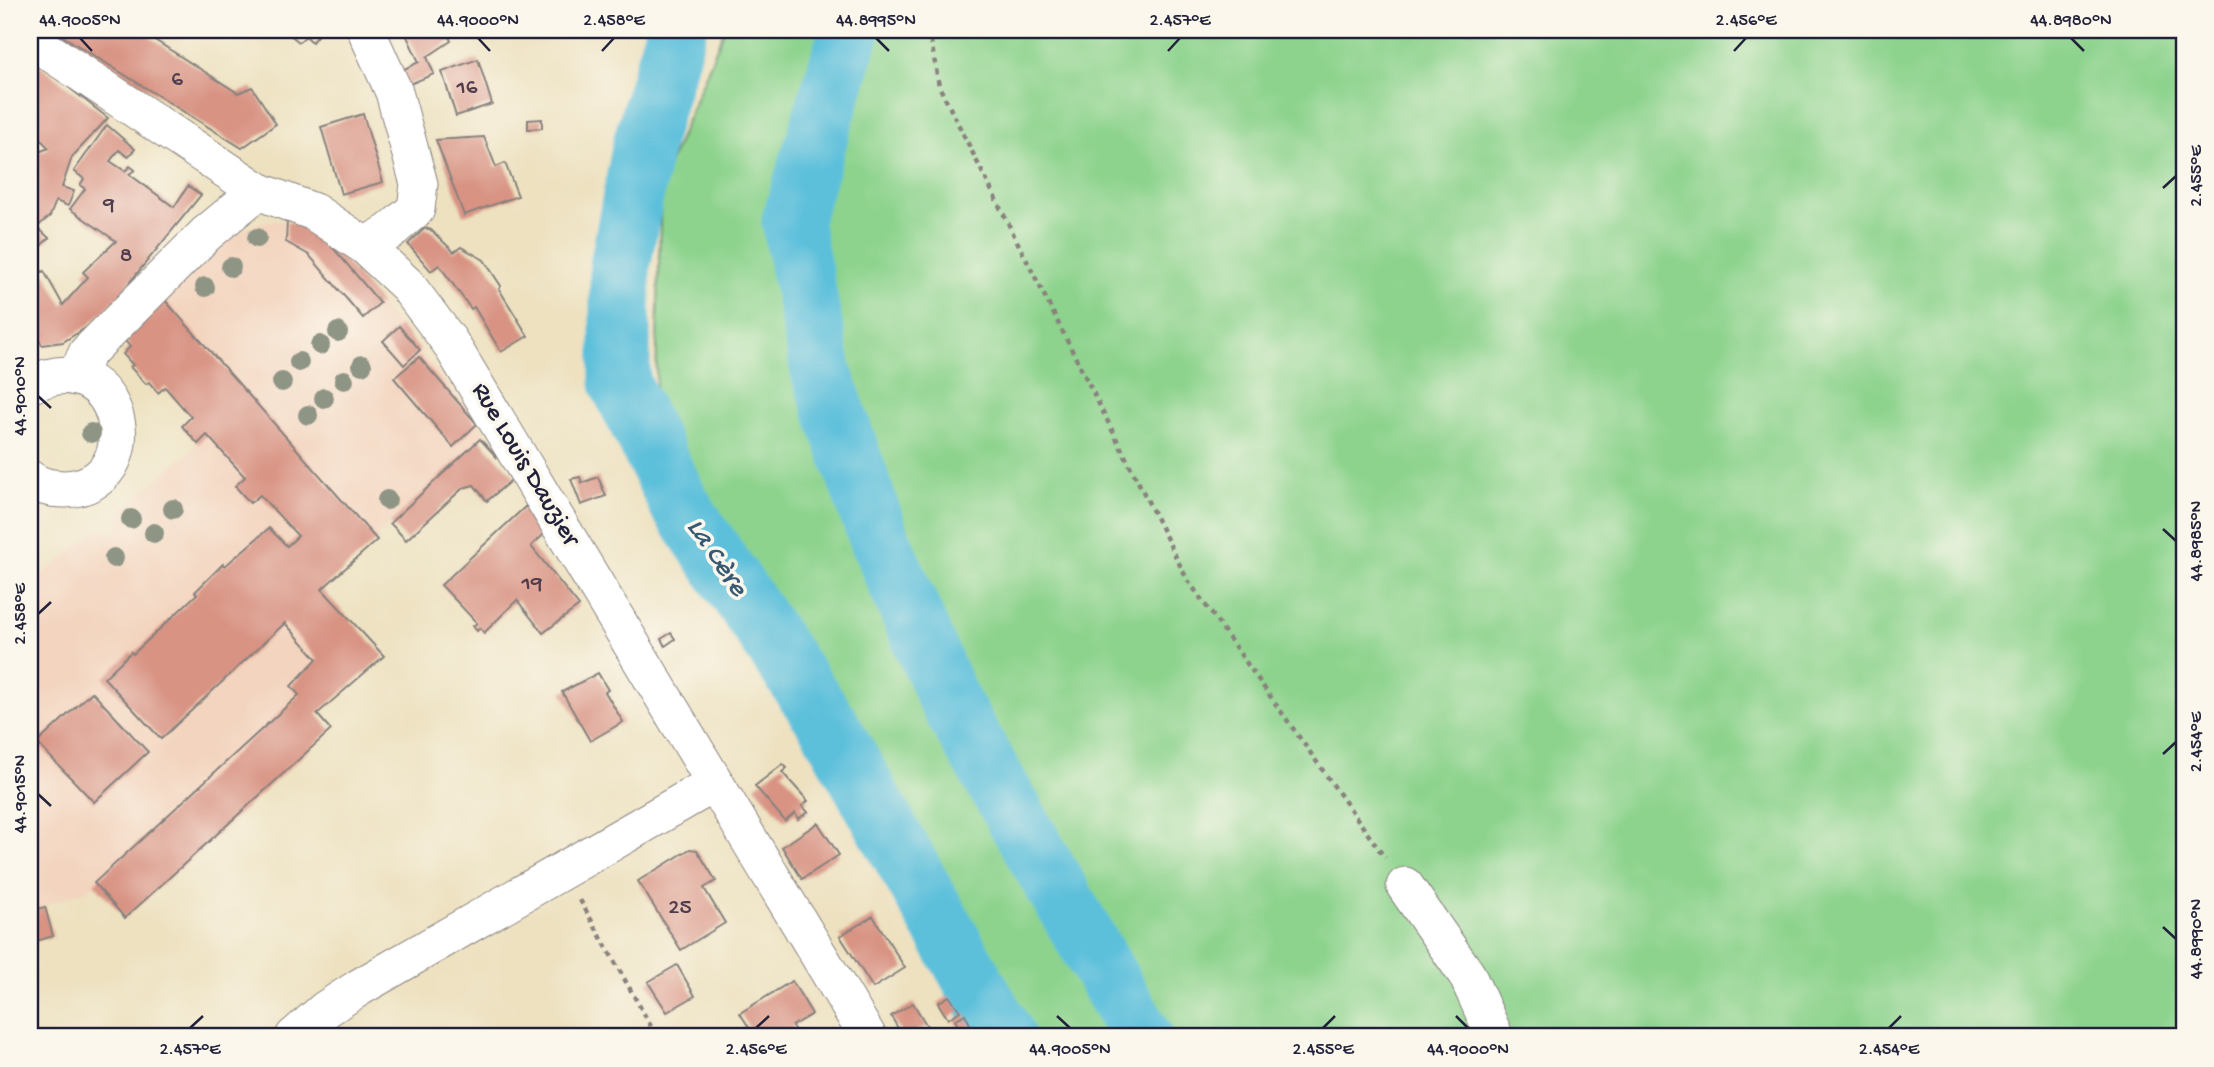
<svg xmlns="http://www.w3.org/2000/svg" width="2214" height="1067" viewBox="0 0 2214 1067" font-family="'Gochi Hand',sans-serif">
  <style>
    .built { fill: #f3d4be }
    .green { fill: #8dd38d; stroke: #587a64; stroke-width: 2 }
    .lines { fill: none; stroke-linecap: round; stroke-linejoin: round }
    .river { stroke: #5dc0db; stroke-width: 61 }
    .building { fill: #d89383 }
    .minor-casing { stroke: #88827e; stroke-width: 39 }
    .path { stroke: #88827e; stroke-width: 4.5; stroke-dasharray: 5 5; stroke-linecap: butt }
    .minor { stroke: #fff; stroke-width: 37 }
    .tree { fill: #8f9585 }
    .ticks { fill: none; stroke: #22223b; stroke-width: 2.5 }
    .labels { text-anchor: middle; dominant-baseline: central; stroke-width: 7; stroke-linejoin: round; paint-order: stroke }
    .number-label { font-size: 23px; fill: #503e4d }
    .street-label { font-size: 26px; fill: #22223b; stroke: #fbf7ec }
    .water-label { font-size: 28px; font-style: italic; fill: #375973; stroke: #fbf7ec }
    .neatline { fill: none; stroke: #22223b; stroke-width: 2.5 }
    .ticks-label { font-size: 18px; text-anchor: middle; fill: #22223b }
  </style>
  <rect width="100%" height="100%" fill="#fbf7ec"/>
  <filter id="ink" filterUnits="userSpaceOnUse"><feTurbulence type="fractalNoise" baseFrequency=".0143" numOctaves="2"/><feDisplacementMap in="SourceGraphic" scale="14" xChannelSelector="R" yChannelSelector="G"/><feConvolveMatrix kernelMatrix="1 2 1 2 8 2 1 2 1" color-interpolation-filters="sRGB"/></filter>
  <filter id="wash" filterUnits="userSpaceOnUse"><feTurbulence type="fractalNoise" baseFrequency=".00686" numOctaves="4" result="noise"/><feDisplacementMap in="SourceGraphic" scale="28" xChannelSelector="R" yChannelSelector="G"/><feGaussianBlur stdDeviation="1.57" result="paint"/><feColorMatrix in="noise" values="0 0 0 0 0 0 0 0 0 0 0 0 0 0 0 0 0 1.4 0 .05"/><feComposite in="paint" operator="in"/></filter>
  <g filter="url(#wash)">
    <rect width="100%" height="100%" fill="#ede1c0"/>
    <path class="built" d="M271 221H287L345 262 481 424 484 432 480 439 375 537 377 540 322 589 384 656 317 714 125 918 94 884 88 890 30 911V585L35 583 46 572 96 530 114 534 119 529V512L198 444 182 426 191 416 166 387 158 393 149 383 146 384 130 367 132 364 130 347 120 334 238 232 258 223Z"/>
    <path class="green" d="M724 30H2184V1037H1020L931 883 655 422 661 184Z"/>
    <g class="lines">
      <g class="river">
        <path d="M676 30 643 144 620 266V383L680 505 829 725 1005 1037"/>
        <path d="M850 30 792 221 821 371 877 533 947 697 1142 1037"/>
      </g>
    </g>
    <g id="blocks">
      <g class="building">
        <path d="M53 30H144L149 33 147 35 238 93 252 87 276 124 242 148Z"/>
        <path d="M284 30H322L312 42 306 36 299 42Z"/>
        <path d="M404 30H446L451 41 427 57 434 74 403 87 398 72 419 62Z"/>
        <path d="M478 59 492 104 456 116 442 72Z"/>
        <path d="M35 61 108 118 72 157 62 187 74 191 68 206 56 201 50 216 37 227 49 238 31 255 42 272 44 271 63 305 88 277 83 272 116 241 70 209 85 189 80 185 84 179 74 171 107 125 135 149 128 157 119 150 110 161 125 171 130 166 135 170 129 174 174 207 188 186 201 195 117 298 87 327 63 342 42 345 36 334 30 337V140L41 151 49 148 30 129V67Z"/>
        <path d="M363 114 383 182 341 194 321 127Z"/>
        <path d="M542 119V128L528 129V120Z"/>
        <path d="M484 137 496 167 505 163 518 196 464 215 436 140Z"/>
        <path d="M287 221 309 227 329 243 380 303 363 318 309 255 286 242Z"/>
        <path d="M425 228 431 230 454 252 461 247 484 260 501 286 499 289 528 336 501 352 474 307 471 309 439 265 431 271 408 244Z"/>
        <path d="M163 298 377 540 322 589 384 656 317 714 331 730 125 918 94 883 299 695 291 686 317 659 285 623 161 739 104 678 131 652 133 654 197 594 195 592 223 564 225 566 269 528 287 546 298 536 260 495 250 503 235 486 245 477 207 435 198 444 182 426 191 417 165 387 158 393 149 382 146 384 130 367 133 365 123 354 130 347 120 334Z"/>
        <path d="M399 326 420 350 404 365 383 341Z"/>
        <path d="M419 357 477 424 453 447 394 378Z"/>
        <path d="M480 439 515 477 487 501 474 485 463 488 406 540 390 523Z"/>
        <path d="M580 477 582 483 598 477 606 496 581 505 571 479Z"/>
        <path d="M526 506 549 530 531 546 579 606 543 633 517 600 484 633 480 628 477 631 473 626 477 623 441 585Z"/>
        <path d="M671 633 675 639 665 646 661 639Z"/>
        <path d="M598 673 608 690 605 692 623 722 590 741 562 692Z"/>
        <path d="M92 692 148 752 94 802 37 743Z"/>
        <path d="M783 764 787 768 782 772 808 801 802 806 808 812 798 819 795 813 785 821 755 786Z"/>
        <path d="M818 823 839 855 802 879 782 847Z"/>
        <path d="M690 849 697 850 716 881 704 888 725 923 681 950 638 881Z"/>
        <path d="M45 907 53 936 30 943V911Z"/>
        <path d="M873 916 905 968 873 988 840 936Z"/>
        <path d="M677 965 695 996 667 1012 648 982Z"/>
        <path d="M792 981 812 1014 792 1026 799 1037H755L740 1013Z"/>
        <path d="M949 996 960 1011 948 1019 938 1003Z"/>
        <path d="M913 1003 927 1026 908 1037H903L891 1016Z"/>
        <path d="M965 1014 975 1035 970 1037H963L955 1020Z"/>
      </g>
    </g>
  </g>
  <g filter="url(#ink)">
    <use href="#blocks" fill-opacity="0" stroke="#88827e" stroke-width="2"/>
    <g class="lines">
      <g class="minor-casing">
        <g id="minor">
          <path d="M30 39 258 191 314 212 365 246 406 284 449 341 868 1037"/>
          <path d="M365 246 389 232 416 209 419 184 394 92 366 30"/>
          <path d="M76 377 87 353 206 234 258 191"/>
          <path d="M30 385C123 337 153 486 65 489 53 489 40 487 30 479"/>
          <path d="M1405 886 1467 975 1494 1035 1492 1037"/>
          <path d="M294 1037 326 1009 360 987 715 783"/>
        </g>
      </g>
      <g class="path">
        <path d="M929 30 939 86 1187 579 1385 858"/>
        <path d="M580 900 657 1037"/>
      </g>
      <use href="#minor" class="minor"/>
    </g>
    <g class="tree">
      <circle cx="257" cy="238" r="10"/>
      <circle cx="231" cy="267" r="10"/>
      <circle cx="205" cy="287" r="10"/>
      <circle cx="338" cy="332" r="10"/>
      <circle cx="320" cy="345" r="10"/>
      <circle cx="299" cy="362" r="10"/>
      <circle cx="362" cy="365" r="10"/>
      <circle cx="344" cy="380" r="10"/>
      <circle cx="282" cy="382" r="10"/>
      <circle cx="324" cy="398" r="10"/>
      <circle cx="308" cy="415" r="10"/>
      <circle cx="91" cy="433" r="10"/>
      <circle cx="387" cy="500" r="10"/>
      <circle cx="173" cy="509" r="10"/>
      <circle cx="131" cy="519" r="10"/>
      <circle cx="154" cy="533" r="10"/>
      <circle cx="114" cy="558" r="10"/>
    </g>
  </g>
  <path class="ticks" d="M80 38 92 51M478 38 490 51M876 38 889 51M2071 38 2084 51M602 51 614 38M1168 51 1180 38M1734 51 1746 38M2163 188 2176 176M38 396 51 408M2163 529 2176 541M38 614 51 602M2163 754 2176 742M38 794 51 806M2163 927 2176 939M1057 1016 1070 1028M1456 1016 1468 1028M190 1028 203 1016M756 1028 769 1016M1323 1028 1335 1016M1889 1028 1901 1016"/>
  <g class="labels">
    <g class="number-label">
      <text x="177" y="80">6</text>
      <text x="467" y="88">16</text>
      <text x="109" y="205">9</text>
      <text x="126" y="256">8</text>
      <text x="532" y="584">19</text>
      <text x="680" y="908">25</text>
    </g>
    <g class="street-label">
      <text transform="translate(524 465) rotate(59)">Rue Louis Dauzier</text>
    </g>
    <g class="water-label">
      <text transform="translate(716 558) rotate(56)">La Cère</text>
    </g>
  </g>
  <rect width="2214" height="1067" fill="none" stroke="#fbf7ec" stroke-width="77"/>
  <rect x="38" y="38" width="2138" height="990" class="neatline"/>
  <g class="ticks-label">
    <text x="80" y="25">44.9005°N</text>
    <text x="478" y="25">44.9000°N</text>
    <text x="614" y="25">2.458°E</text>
    <text x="876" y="25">44.8995°N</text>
    <text x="1180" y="25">2.457°E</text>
    <text x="1746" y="25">2.456°E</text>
    <text x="2071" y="25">44.8980°N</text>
    <text transform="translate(2195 176) rotate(-90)" y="6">2.455°E</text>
    <text transform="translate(19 396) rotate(-90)" y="6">44.9010°N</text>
    <text transform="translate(2195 541) rotate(-90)" y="6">44.8985°N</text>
    <text transform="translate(19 614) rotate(-90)" y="6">2.458°E</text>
    <text transform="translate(2195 742) rotate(-90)" y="6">2.454°E</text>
    <text transform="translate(19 794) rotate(-90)" y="6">44.9015°N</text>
    <text transform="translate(2195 939) rotate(-90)" y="6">44.8990°N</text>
    <text x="190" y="1054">2.457°E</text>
    <text x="756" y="1054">2.456°E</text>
    <text x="1070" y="1054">44.9005°N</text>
    <text x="1323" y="1054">2.455°E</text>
    <text x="1468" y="1054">44.9000°N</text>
    <text x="1889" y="1054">2.454°E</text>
  </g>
</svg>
